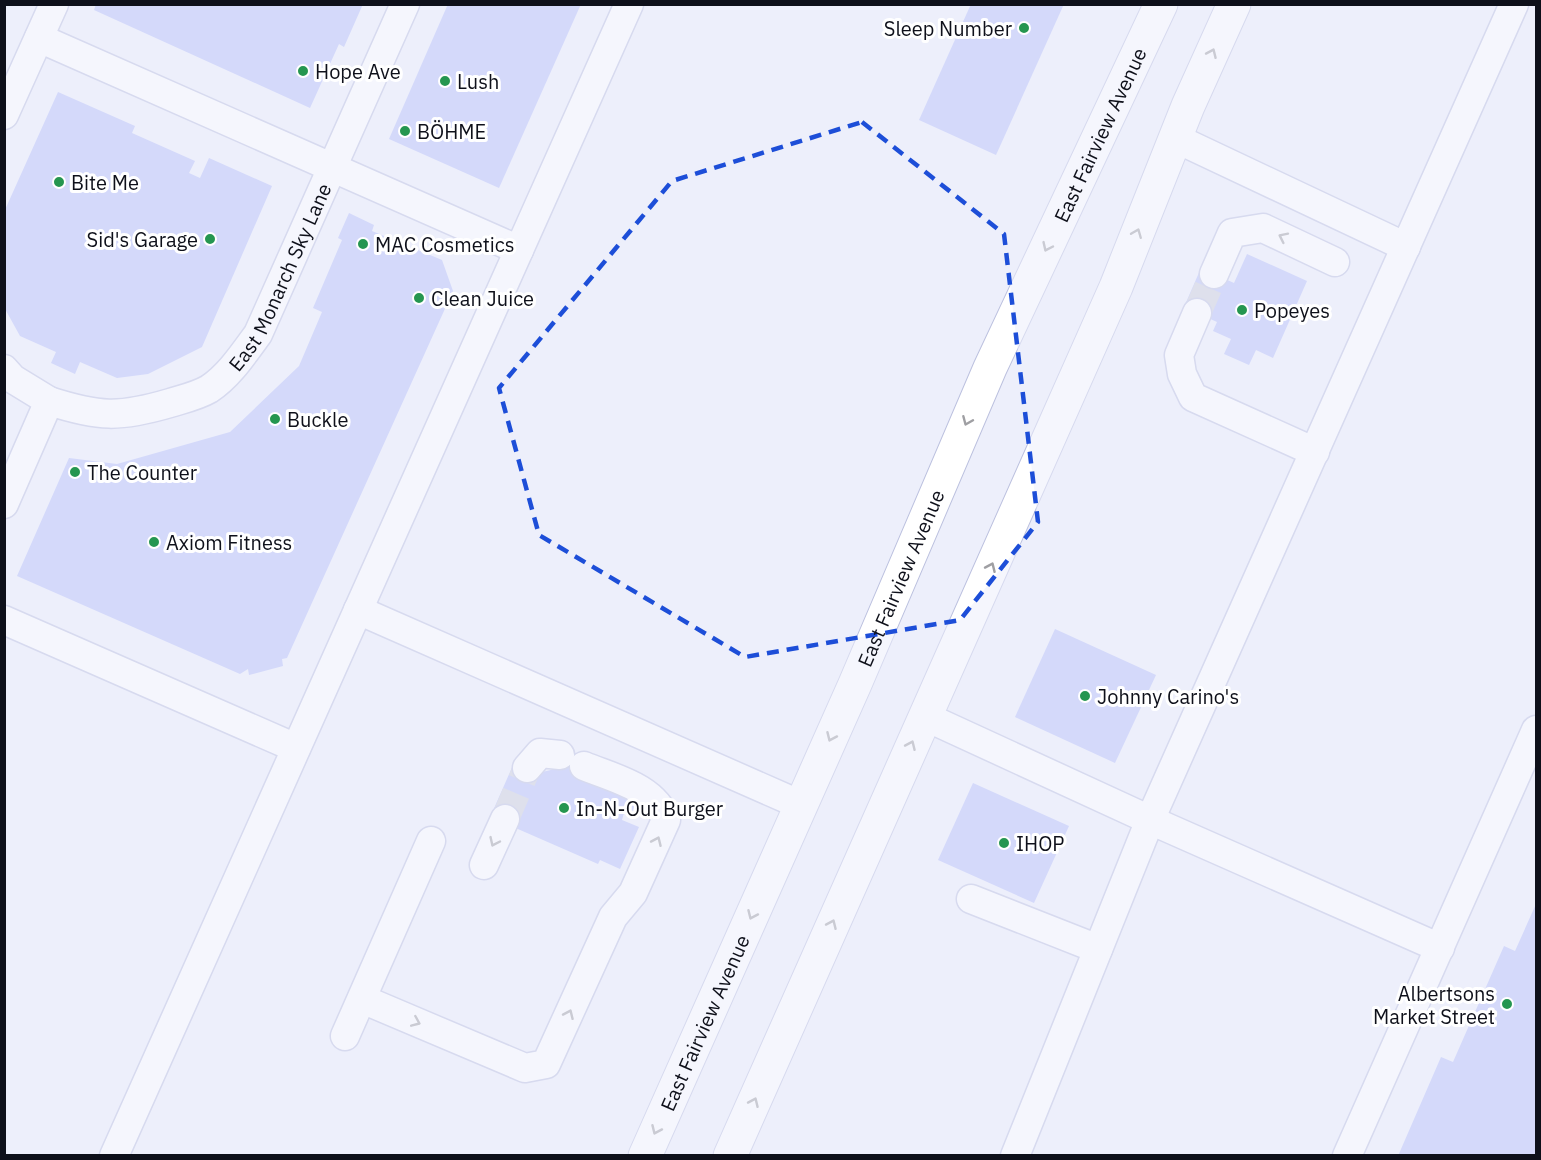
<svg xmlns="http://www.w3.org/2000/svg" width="1541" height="1160" viewBox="0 0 1541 1160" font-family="'IBM Plex Sans',sans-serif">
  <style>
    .building { fill: #b5bff9 }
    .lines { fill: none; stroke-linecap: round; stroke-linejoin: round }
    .minor-tunnel { stroke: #ccced9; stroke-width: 28; stroke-dasharray: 28 14; stroke-linecap: butt }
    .minor-casing { stroke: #bcc1df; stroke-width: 31 }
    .major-casing { stroke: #bcc1df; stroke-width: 35 }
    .minor { stroke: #fff; stroke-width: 28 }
    .major { stroke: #fff; stroke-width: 33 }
    .oneway { stroke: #9f9fa3 }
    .marked { fill: none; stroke: #1d4ed8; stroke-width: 4.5; stroke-dasharray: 12 8; stroke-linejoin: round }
    .poi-dot { fill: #259650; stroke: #fff; stroke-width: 2 }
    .labels { text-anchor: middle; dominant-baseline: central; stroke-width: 6; stroke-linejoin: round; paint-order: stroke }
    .poi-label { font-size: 20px; fill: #0e101a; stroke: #fff; text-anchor: start }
    .street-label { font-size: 20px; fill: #0e101a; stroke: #fff }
  </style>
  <rect width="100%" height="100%" fill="#edeffb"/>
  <g class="building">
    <path d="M96 4H363L344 47 339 44 310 108 94 10Z"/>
    <path d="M448 4H581L499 188 389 139Z"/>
    <path d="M971 4H1064L996 155 919 120Z"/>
    <path d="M58 92 135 126 132 133 195 161 189 173 200 178 209 158 272 186 202 347 148 374 117 378 80 362 75 374 51 363 56 352 20 336 4 307V212Z"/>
    <path d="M349 213 374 225 372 231 442 260 453 291 287 658 282 659 283 666 249 675 248 669 240 674 17 576 69 458 117 464 230 432 299 366 322 312 313 308 342 240 338 238Z"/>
    <path d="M1247 254 1307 281 1273 358 1256 350 1249 365 1224 354 1231 339 1213 331 1217 322 1184 307 1201 268 1234 283Z"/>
    <path d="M1055 629 1156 675 1115 763 1015 717Z"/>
    <path d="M564 748 587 758 578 778 636 803 630 816 624 813 622 820 639 827 620 869 600 860 598 864 511 826 514 823 492 813 514 763 538 773 555 769Z"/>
    <path d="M973 783 1069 826 1034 903 938 860Z"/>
    <path d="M1536 904V1156H1398L1441 1057 1453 1062 1504 946 1515 951Z"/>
  </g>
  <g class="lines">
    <g class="minor-tunnel">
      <path d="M1197 313 1214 274"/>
      <path d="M505 819 527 768"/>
    </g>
    <g class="minor-casing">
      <g id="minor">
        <path d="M39 38 519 250"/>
        <path d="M4 115 54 4"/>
        <path d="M1175 138 1406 247"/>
        <path d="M1214 274 1232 233 1263 228 1335 262"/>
        <path d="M1197 313 1179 355 1182 374 1193 397 1315 452"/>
        <path d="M4 369 13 379 49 401 4 504"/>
        <path id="s1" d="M49 401C99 417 119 418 170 403 183 399 197 396 209 389 229 376 244 353 258 334L405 4"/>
        <path d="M358 610 801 805"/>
        <path d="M4 620 296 748"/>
        <path d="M924 716 1150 820 1440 948"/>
        <path d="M527 768 540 753 560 755"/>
        <path d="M484 865 505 819"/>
        <path d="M971 899 1098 949"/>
        <path d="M362 999 525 1068 546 1064 613 917 633 893 666 820C655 787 613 778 584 766"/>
        <path d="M345 1036 431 841"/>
        <path d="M114 1156 629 4"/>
        <path d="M1015 1156 1150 820 1514 4"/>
        <path d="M1347 1156 1536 730"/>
      </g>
    </g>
    <g class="major-casing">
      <g id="major">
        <path id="s2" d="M645 1156 855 684 990 368 1161 4"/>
        <path d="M730 1156 1116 287 1188 106 1234 4"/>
      </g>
    </g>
    <use href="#minor" class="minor"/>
    <use href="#major" class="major"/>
  </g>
  <defs><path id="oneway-chevron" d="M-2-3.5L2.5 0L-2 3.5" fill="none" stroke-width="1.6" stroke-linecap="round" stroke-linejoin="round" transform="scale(1.5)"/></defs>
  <g class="oneway">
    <use href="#oneway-chevron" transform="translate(1212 53) rotate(-66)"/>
    <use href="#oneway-chevron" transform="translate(1137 233) rotate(-68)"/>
    <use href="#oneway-chevron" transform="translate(1283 237) rotate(-154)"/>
    <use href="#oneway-chevron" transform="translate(1047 247) rotate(115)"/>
    <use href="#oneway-chevron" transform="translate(967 421) rotate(113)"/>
    <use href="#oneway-chevron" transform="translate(991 567) rotate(-66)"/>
    <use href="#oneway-chevron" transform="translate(831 737) rotate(114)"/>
    <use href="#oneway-chevron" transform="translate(911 745) rotate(-66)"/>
    <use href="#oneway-chevron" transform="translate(657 841) rotate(-66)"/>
    <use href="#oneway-chevron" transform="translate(494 842) rotate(115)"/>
    <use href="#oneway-chevron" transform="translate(752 915) rotate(114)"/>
    <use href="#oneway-chevron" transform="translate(832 924) rotate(-66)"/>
    <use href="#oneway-chevron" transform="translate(569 1014) rotate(-66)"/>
    <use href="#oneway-chevron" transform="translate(416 1022) rotate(23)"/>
    <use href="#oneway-chevron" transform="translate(754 1102) rotate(-66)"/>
    <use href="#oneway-chevron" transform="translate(656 1130) rotate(114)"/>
  </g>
  <path d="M0 0H1541V1160H0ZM862 122 1004 234 1038 522 960 620 745 657 539 535 499 388 672 181Z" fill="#edeffb" fill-opacity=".55" fill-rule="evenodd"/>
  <path class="marked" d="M862 122 1004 234 1038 522 960 620 745 657 539 535 499 388 672 181Z"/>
  <g class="poi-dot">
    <circle cx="1024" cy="28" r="6"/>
    <circle cx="303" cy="71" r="6"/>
    <circle cx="445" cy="81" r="6"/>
    <circle cx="405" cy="131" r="6"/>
    <circle cx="59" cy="182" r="6"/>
    <circle cx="210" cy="239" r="6"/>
    <circle cx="363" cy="244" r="6"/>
    <circle cx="419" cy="298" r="6"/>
    <circle cx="1242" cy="310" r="6"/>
    <circle cx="275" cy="419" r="6"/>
    <circle cx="75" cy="472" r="6"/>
    <circle cx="154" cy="542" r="6"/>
    <circle cx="1085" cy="696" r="6"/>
    <circle cx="564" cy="808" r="6"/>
    <circle cx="1004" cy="843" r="6"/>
    <circle cx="1507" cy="1004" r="6"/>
  </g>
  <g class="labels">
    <g class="poi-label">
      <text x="1012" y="28" text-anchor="end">Sleep Number</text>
      <text x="315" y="71">Hope Ave</text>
      <text x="457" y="81">Lush</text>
      <text x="417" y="131">BÖHME</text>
      <text x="71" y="182">Bite Me</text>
      <text x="198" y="239" text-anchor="end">Sid's Garage</text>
      <text x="375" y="244">MAC Cosmetics</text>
      <text x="431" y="298">Clean Juice</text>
      <text x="1254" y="310">Popeyes</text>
      <text x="287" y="419">Buckle</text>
      <text x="87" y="472">The Counter</text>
      <text x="166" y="542">Axiom Fitness</text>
      <text x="1097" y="696">Johnny Carino's</text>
      <text x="576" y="808">In-N-Out Burger</text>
      <text x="1016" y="843">IHOP</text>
      <text x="1495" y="993" text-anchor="end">Albertsons<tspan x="1495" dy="23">Market Street</tspan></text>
    </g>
    <g class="street-label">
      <text stroke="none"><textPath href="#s2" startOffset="1118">East Fairview Avenue</textPath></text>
      <text stroke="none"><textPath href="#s1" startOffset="300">East Monarch Sky Lane</textPath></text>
      <text stroke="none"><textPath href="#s2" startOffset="632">East Fairview Avenue</textPath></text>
      <text stroke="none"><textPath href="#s2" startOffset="146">East Fairview Avenue</textPath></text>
    </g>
  </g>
  <rect width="1541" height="1160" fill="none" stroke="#0e101a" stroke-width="12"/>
</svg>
